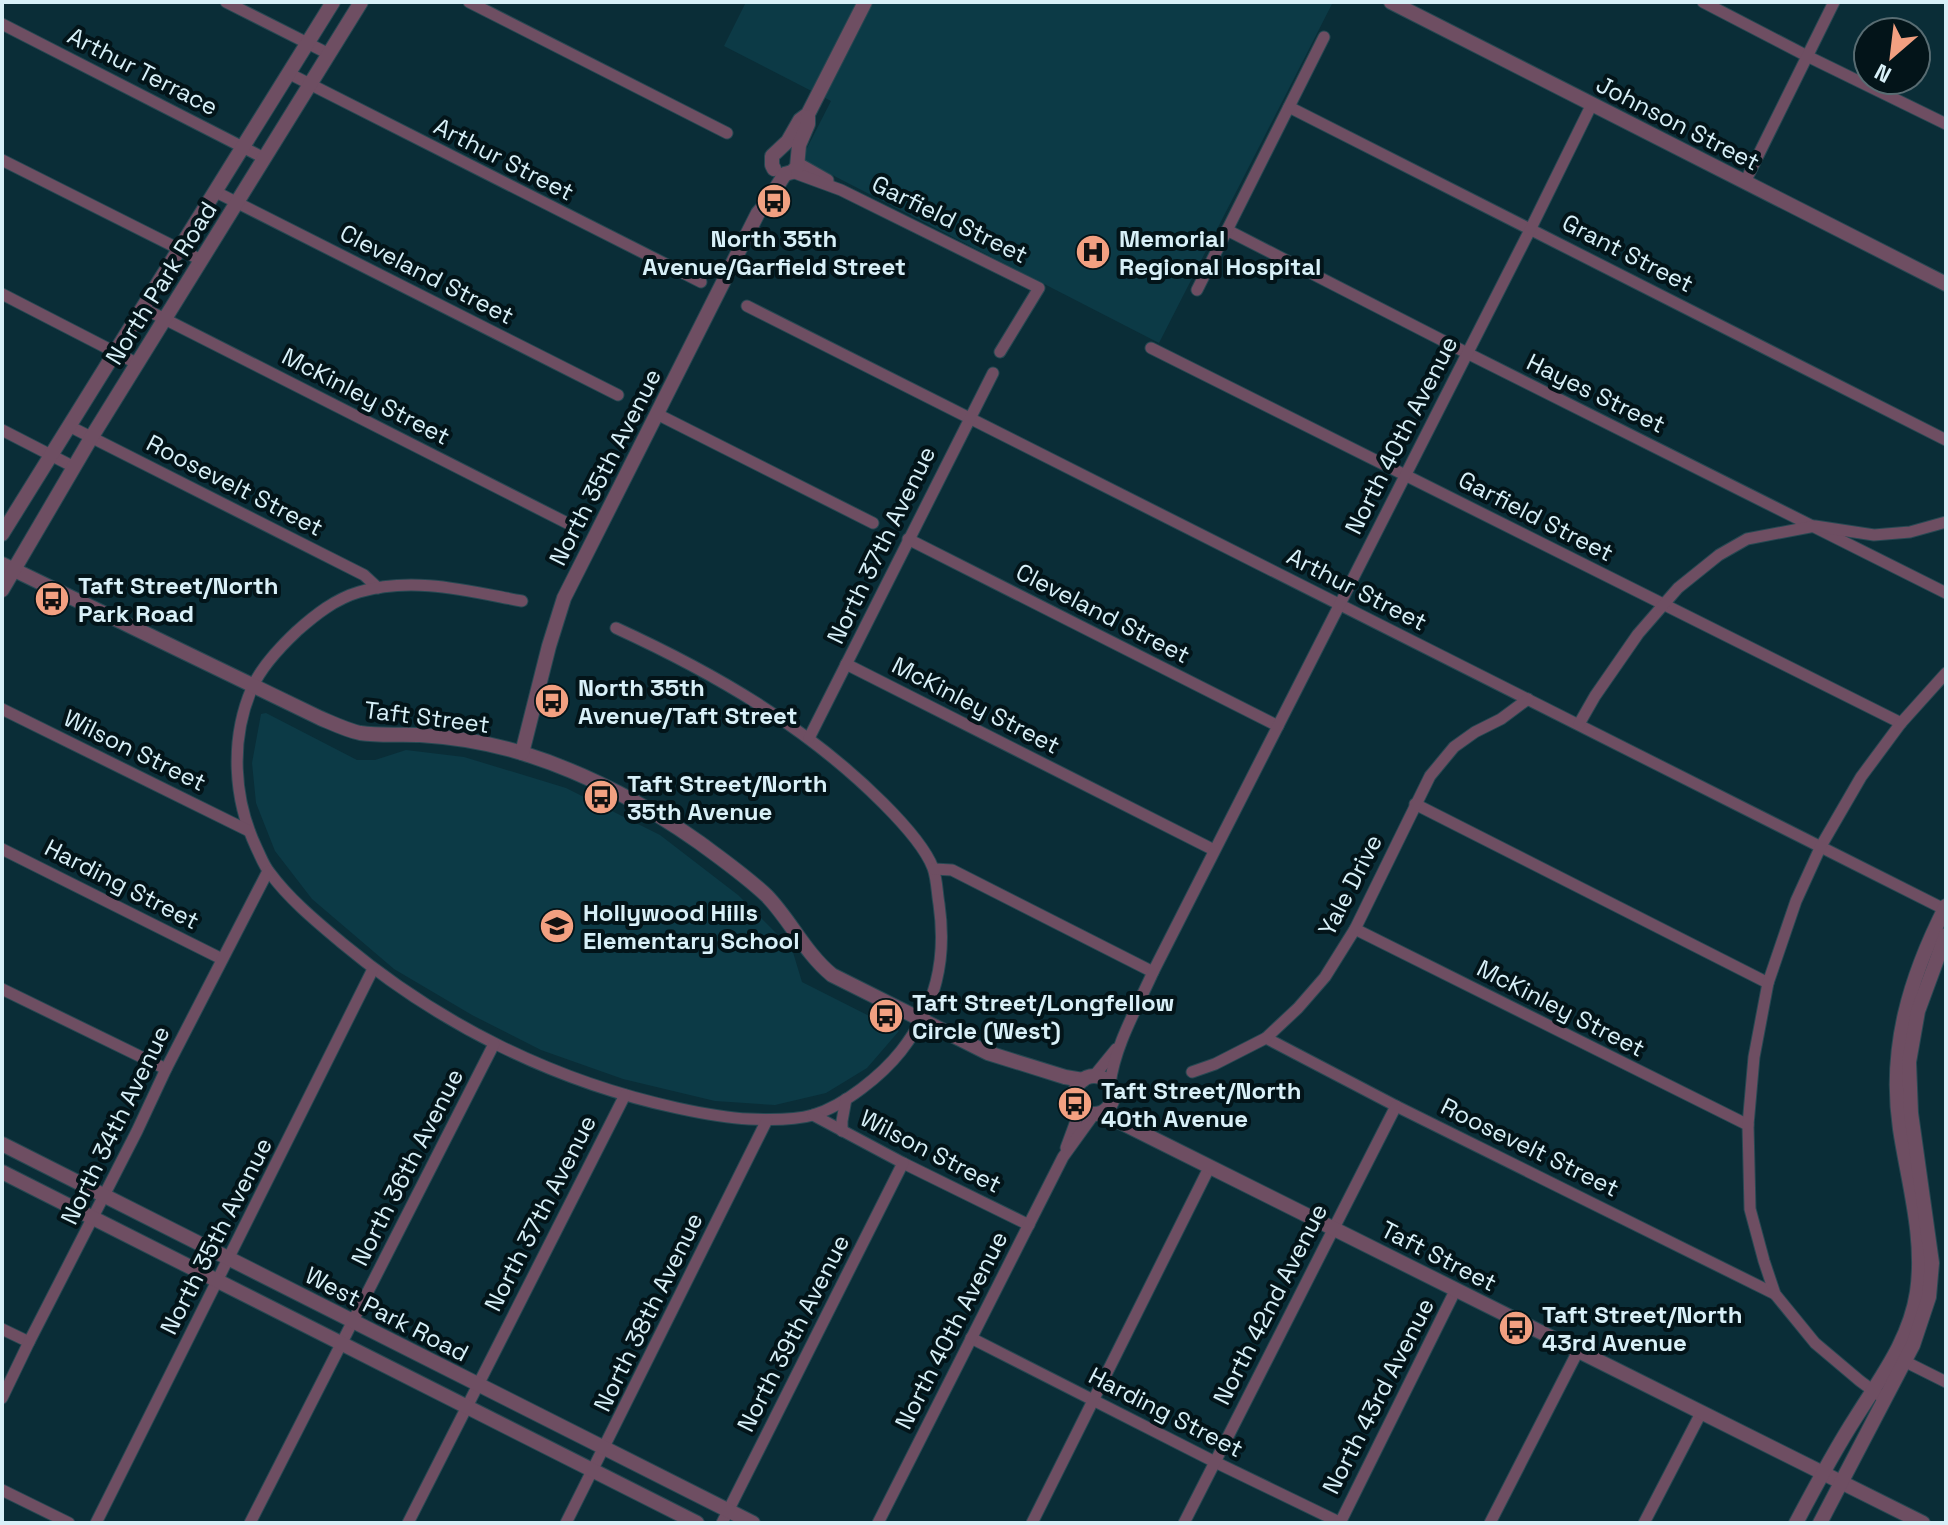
<svg xmlns="http://www.w3.org/2000/svg" width="1948" height="1525" viewBox="0 0 1948 1525" font-family="'Space Grotesk',sans-serif">
  <style>
    .built { fill: #0c3a46 }
    .lines { fill: none; stroke-linecap: round; stroke-linejoin: round }
    .minor-casing { stroke: #274852; stroke-width: 13 }
    .tertiary-casing { stroke: #274852; stroke-width: 16 }
    .minor { stroke: #6e4e62; stroke-width: 11 }
    .tertiary { stroke: #6e4e62; stroke-width: 14 }
    .labels { text-anchor: middle; dominant-baseline: central; stroke-width: 8; stroke-linejoin: round; paint-order: stroke }
    .street-label { font-size: 24px; fill: #d8f0f8; stroke: #031419 }
    .poi-label { font-size: 24px; font-weight: bold; fill: #d8f0f8; stroke: #031419; text-anchor: start }
  </style>
  <rect width="100%" height="100%" fill="#0a2d37"/>
  <g class="built">
    <path d="M746 2H1333L1159 343 805 161 804 156 807 148 831 101 724 46Z"/>
    <path d="M266 713 357 760H375L406 750 464 757 566 788 660 835 738 895 792 949 802 982 899 1031 867 1068 826 1093 775 1105 715 1101 623 1079 541 1050 472 1015 394 969 312 899 275 851 256 803 252 763 261 714Z"/>
  </g>
  <g class="lines">
    <g class="minor-casing">
      <g id="minor">
        <path d="M226 2 329 54"/>
        <path d="M469 2 727 133"/>
        <path d="M1703 2 1807 56 1946 124"/>
        <path d="M2 24 264 158"/>
        <path d="M288 73 701 282"/>
        <path d="M1289 107 1946 440"/>
        <path d="M2 160 201 260"/>
        <path d="M798 163 828 180"/>
        <path d="M792 172 841 190 1039 288 1000 352"/>
        <path d="M1745 182 1834 2"/>
        <path d="M216 192 618 395"/>
        <path d="M1227 230 1467 353 1946 593"/>
        <path d="M1197 290 1324 37"/>
        <path d="M2 294 138 364"/>
        <path d="M747 306 1946 910"/>
        <path d="M143 308 569 524"/>
        <path d="M1151 348 1901 723"/>
        <path d="M657 414 873 523"/>
        <path d="M69 426 364 575 378 588"/>
        <path d="M2 430 74 467"/>
        <path d="M908 539 1278 726"/>
        <path d="M522 601C468 591 413 576 359 592 335 599 315 615 297 631 280 647 261 667 252 688 230 739 233 799 257 849 261 857 264 866 270 873 289 899 317 922 342 943 439 1024 553 1081 677 1108 700 1113 725 1118 749 1119 768 1120 795 1120 813 1115 844 1106 882 1075 901 1051 936 1006 947 960 939 904 937 893 937 879 933 868 925 847 899 819 883 803 806 726 714 673 616 628"/>
        <path d="M846 664 1214 850"/>
        <path d="M2 709 249 831"/>
        <path d="M1579 724 1595 696 1638 634 1678 588 1719 555 1747 539 1815 526 1874 535 1910 532 1946 522"/>
        <path d="M809 738 993 373"/>
        <path d="M1415 804 1768 983"/>
        <path d="M2 849 222 959"/>
        <path d="M934 869 952 870 1153 972"/>
        <path d="M1355 929 1748 1125"/>
        <path d="M2 989 166 1069"/>
        <path d="M1266 1038 1396 1106 1775 1294"/>
        <path d="M1192 1072 1215 1064 1266 1038 1298 1008 1325 977 1355 929 1430 776 1454 747 1475 732 1501 719 1528 699"/>
        <path d="M1094 1076 1116 1049"/>
        <path d="M1110 1084C1115 1045 1137 1008 1153 972L1531 228 1592 104"/>
        <path d="M813 1115 903 1163 1029 1225"/>
        <path d="M842 1131V1121L846 1099"/>
        <path d="M1066 1148 1076 1121 1078 1106"/>
        <path d="M2 1329 29 1342"/>
        <path d="M971 1338 1215 1462 1341 1523"/>
        <path d="M1898 1358 1946 1382"/>
        <path d="M1879 1395 1860 1381 1815 1343 1775 1294 1764 1261 1750 1209 1748 1125 1754 1057 1768 983 1796 901 1821 846 1861 777 1901 723 1946 673"/>
        <path d="M2 1398 29 1342 137 1131 166 1069 268 871"/>
        <path d="M2 1490 69 1523"/>
        <path d="M96 1523 373 969"/>
        <path d="M250 1523 494 1044"/>
        <path d="M408 1523 625 1095"/>
        <path d="M566 1523 767 1120"/>
        <path d="M722 1523 903 1163"/>
        <path d="M878 1523 1063 1157 1094 1114"/>
        <path d="M1032 1523 1210 1166"/>
        <path d="M1184 1523 1396 1106"/>
        <path d="M1340 1523 1456 1289"/>
        <path d="M1490 1523 1578 1351"/>
        <path d="M1644 1523 1701 1413"/>
      </g>
    </g>
    <g class="tertiary-casing">
      <g id="tertiary">
        <path d="M1391 2 1946 284"/>
        <path d="M774 169 772 165V156L788 141 800 120 808 114 865 2"/>
        <path d="M785 174 792 172 797 167 799 145 808 124V117"/>
        <path d="M2 534 333 2"/>
        <path d="M2 564 320 718C332 723 346 730 360 733 380 736 400 734 420 735 454 737 489 743 522 753 586 773 645 804 700 843 723 860 746 876 767 896 791 921 805 953 832 975L988 1053 1065 1077 1083 1080"/>
        <path d="M2 590 91 438 361 2"/>
        <path d="M522 753 549 646 564 598 758 213 765 205 785 174"/>
        <circle cx="1094" cy="1095" r="19"/>
        <path d="M1102 1113 1923 1523"/>
        <path d="M2 1144 753 1523"/>
        <path d="M2 1172 697 1523"/>
        <path d="M1796 1523C1815 1487 1834 1451 1856 1417 1881 1377 1910 1339 1917 1292 1925 1238 1908 1182 1900 1129 1888 1048 1910 977 1946 906"/>
        <path d="M1820 1523 1913 1345 1929 1297 1932 1263 1911 1113 1909 1062 1918 1011 1946 935"/>
      </g>
    </g>
    <use href="#minor" class="minor"/>
    <use href="#tertiary" class="tertiary"/>
  </g>
  <defs>
    <g id="bus-disc" transform="scale(1.8)"><circle r="9.5" fill="#f2a081" stroke="#031419"/><path d="M-5-6H5V4H4V6H2V4H-2V6H-4V4H-5ZM-3.5-4V0h7V-4ZM-3.5 1.2v1.5H-2V1.2ZM2 1.2v1.5H3.5V1.2Z" fill="#111"/></g>
    <g id="hospital-disc" transform="scale(1.8)"><circle r="9.5" fill="#f2a081" stroke="#031419"/><path d="M-5-5h3v3.5h4V-5h3V5h-3V1.5h-4V5h-3Z" fill="#111"/></g>
    <g id="school-disc" transform="scale(1.8)"><circle r="9.5" fill="#f2a081" stroke="#031419"/><path d="M0-5L7-2L0 1L-7-2ZM-4 1L0 2.5L4 1V4Q0 6-4 4Z" fill="#111"/></g>
  </defs>
  <g fill-rule="evenodd">
    <use href="#bus-disc" x="774" y="201"/>
    <use href="#hospital-disc" x="1093" y="252"/>
    <use href="#bus-disc" x="52" y="599"/>
    <use href="#bus-disc" x="552" y="701"/>
    <use href="#bus-disc" x="601" y="797"/>
    <use href="#school-disc" x="557" y="926"/>
    <use href="#bus-disc" x="886" y="1016"/>
    <use href="#bus-disc" x="1075" y="1104"/>
    <use href="#bus-disc" x="1516" y="1328"/>
  </g>
  <g class="labels">
    <g class="street-label">
      <text transform="translate(143 71) rotate(27)">Arthur Terrace</text>
      <text transform="translate(1678 123) rotate(27)">Johnson Street</text>
      <text transform="translate(504 159) rotate(27)">Arthur Street</text>
      <text transform="translate(950 219) rotate(26)">Garfield Street</text>
      <text transform="translate(1628 253) rotate(27)">Grant Street</text>
      <text transform="translate(427 274) rotate(27)">Cleveland Street</text>
      <text transform="translate(161 283) rotate(-58)">North Park Road</text>
      <text transform="translate(1596 393) rotate(26)">Hayes Street</text>
      <text transform="translate(366 396) rotate(27)">McKinley Street</text>
      <text transform="translate(1401 435) rotate(-63)">North 40th Avenue</text>
      <text transform="translate(605 467) rotate(-63)">North 35th Avenue</text>
      <text transform="translate(235 485) rotate(27)">Roosevelt Street</text>
      <text transform="translate(1536 516) rotate(27)">Garfield Street</text>
      <text transform="translate(881 545) rotate(-64)">North 37th Avenue</text>
      <text transform="translate(1357 589) rotate(27)">Arthur Street</text>
      <text transform="translate(1103 613) rotate(27)">Cleveland Street</text>
      <text transform="translate(976 705) rotate(27)">McKinley Street</text>
      <text transform="translate(427 717) rotate(7)">Taft Street</text>
      <text transform="translate(135 750) rotate(26)">Wilson Street</text>
      <text transform="translate(122 884) rotate(27)">Harding Street</text>
      <text transform="translate(1350 885) rotate(-63)">Yale Drive</text>
      <text transform="translate(1561 1008) rotate(27)">McKinley Street</text>
      <text transform="translate(115 1125) rotate(-64)">North 34th Avenue</text>
      <text transform="translate(1530 1147) rotate(26)">Roosevelt Street</text>
      <text transform="translate(931 1151) rotate(27)">Wilson Street</text>
      <text transform="translate(407 1167) rotate(-63)">North 36th Avenue</text>
      <text transform="translate(540 1213) rotate(-63)">North 37th Avenue</text>
      <text transform="translate(216 1236) rotate(-63)">North 35th Avenue</text>
      <text transform="translate(1439 1256) rotate(27)">Taft Street</text>
      <text transform="translate(1270 1304) rotate(-63)">North 42nd Avenue</text>
      <text transform="translate(648 1312) rotate(-64)">North 38th Avenue</text>
      <text transform="translate(387 1314) rotate(27)">West Park Road</text>
      <text transform="translate(951 1330) rotate(-63)">North 40th Avenue</text>
      <text transform="translate(793 1333) rotate(-63)">North 39th Avenue</text>
      <text transform="translate(1378 1396) rotate(-63)">North 43rd Avenue</text>
      <text transform="translate(1166 1412) rotate(27)">Harding Street</text>
    </g>
    <g class="poi-label">
      <text x="774" y="238" text-anchor="middle">North 35th<tspan x="774" dy="28">Avenue/Garfield Street</tspan></text>
      <text x="1119" y="238">Memorial<tspan x="1119" dy="28">Regional Hospital</tspan></text>
      <text x="78" y="585">Taft Street/North<tspan x="78" dy="28">Park Road</tspan></text>
      <text x="578" y="687">North 35th<tspan x="578" dy="28">Avenue/Taft Street</tspan></text>
      <text x="627" y="783">Taft Street/North<tspan x="627" dy="28">35th Avenue</tspan></text>
      <text x="583" y="912">Hollywood Hills<tspan x="583" dy="28">Elementary School</tspan></text>
      <text x="912" y="1002">Taft Street/Longfellow<tspan x="912" dy="28">Circle (West)</tspan></text>
      <text x="1101" y="1090">Taft Street/North<tspan x="1101" dy="28">40th Avenue</tspan></text>
      <text x="1542" y="1314">Taft Street/North<tspan x="1542" dy="28">43rd Avenue</tspan></text>
    </g>
  </g>
  <rect width="1948" height="1525" fill="none" stroke="#d8f0f8" stroke-width="8"/>
  <g transform="translate(1892 56) rotate(208)"><circle r="38" fill="#031419" stroke="#586c72" stroke-width="2"/>
  <path d="M0-6L14 30L0 20L-14 30Z" fill="#f2a081"/>
  <text y="-12" font-size="22" font-weight="bold" text-anchor="middle" fill="#d8f0f8">N</text>
  </g>
</svg>
